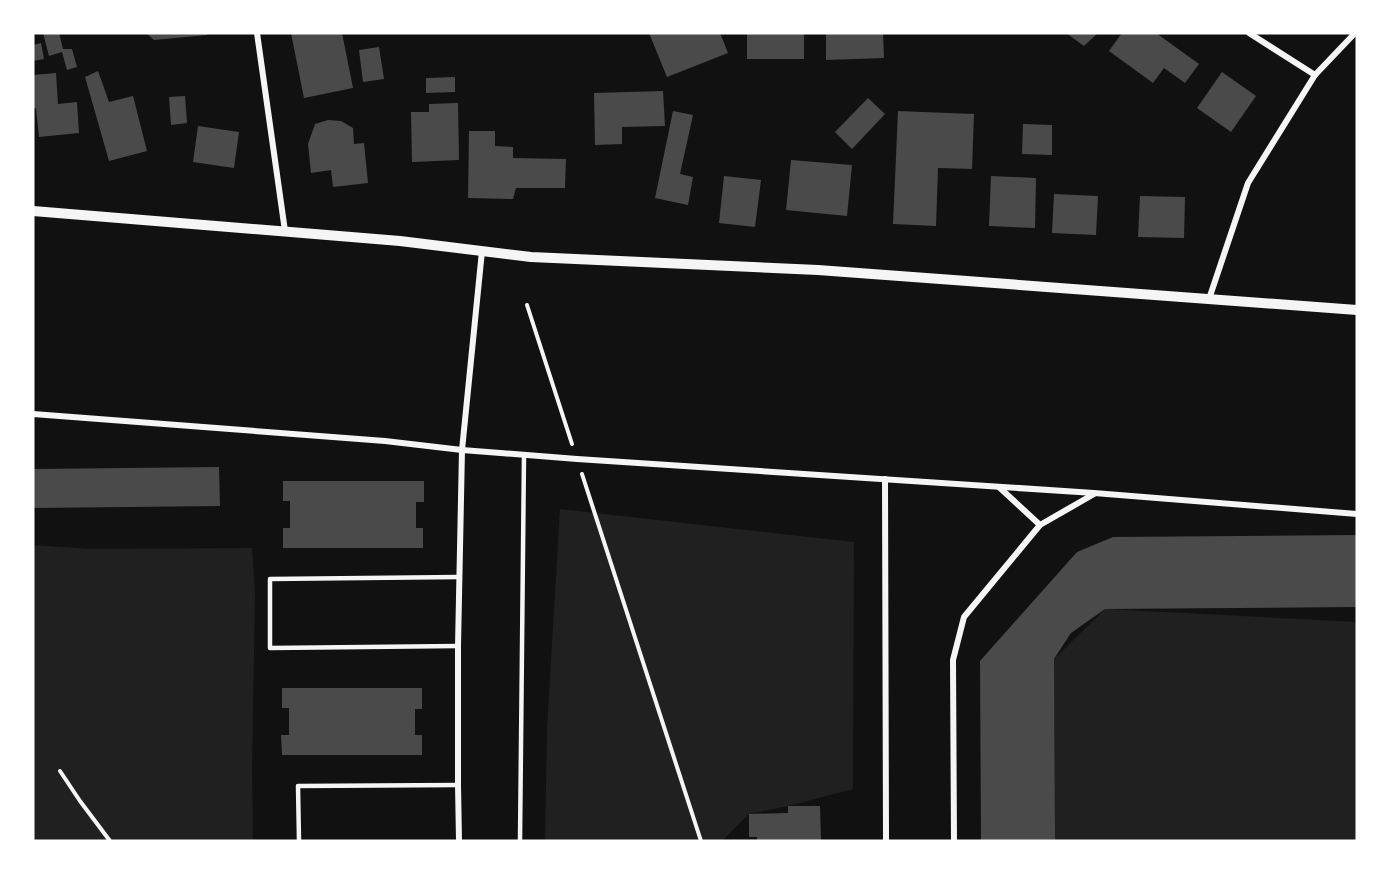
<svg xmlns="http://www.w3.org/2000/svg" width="1390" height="874" viewBox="0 0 1390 874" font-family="Arial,sans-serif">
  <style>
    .green { fill: #202020 }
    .building { fill: #4a4a4a }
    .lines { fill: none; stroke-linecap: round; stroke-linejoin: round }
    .path { stroke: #f5f5f5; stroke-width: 4 }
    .service { stroke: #f5f5f5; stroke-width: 4.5 }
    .minor { stroke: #f5f5f5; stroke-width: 6 }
    .tertiary { stroke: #f5f5f5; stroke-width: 10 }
  </style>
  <rect width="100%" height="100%" fill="#111"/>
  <g class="green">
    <path d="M560 509 854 542 853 789 788 806 749 814 722 841H545L547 728Z"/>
    <path d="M33 545 92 549 252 548 255 593 252 768 253 841H33Z"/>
    <path d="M1105 609 1357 622V841H1055L1054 659Z"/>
  </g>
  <g class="building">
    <path d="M43 33H59L63 49H72L77 67 67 70 62 52 49 56Z"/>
    <path d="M146 33H207V35L154 40Z"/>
    <path d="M291 33H342L353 88 304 98Z"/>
    <path d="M649 33H720L728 53 667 77Z"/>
    <rect x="747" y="33" width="57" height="26"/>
    <path d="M826 33H883L884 58 826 60Z"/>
    <path d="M1066 33H1098L1084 46Z"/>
    <path d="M1122 33H1156L1199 64 1185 83 1164 68 1153 83 1109 51Z"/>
    <path d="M41 43 44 59 33 61V45Z"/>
    <path d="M379 47 384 79 363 82 359 50Z"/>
    <path d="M98 71 109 102 133 96 147 151 109 161 85 77Z"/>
    <path d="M1222 72 1256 96 1231 132 1197 108Z"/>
    <path d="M56 73 58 104 77 102 79 133 39 137 36 108 33 109V75Z"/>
    <path d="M455 77V92L426 93V78Z"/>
    <path d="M663 91 665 126 622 127V144L595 145 594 93Z"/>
    <path d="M185 96 187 123 171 125 169 97Z"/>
    <path d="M868 98 885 114 852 149 835 132Z"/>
    <path d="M458 103 459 160 412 162 411 112H429V104Z"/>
    <path d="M673 111 693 115 680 174 693 177 688 205 655 198Z"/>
    <path d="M898 111 974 114 972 169 938 168 936 226 893 224Z"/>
    <path d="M328 120 341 121 353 128 354 144 364 143 368 183 333 187 331 170 311 173 308 144 315 124Z"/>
    <path d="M1023 124 1052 125V155L1022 154Z"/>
    <path d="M198 126 239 132 234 168 193 162Z"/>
    <path d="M469 131H495V146L513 147V158L566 159 565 188H516L513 199 468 198Z"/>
    <path d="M791 160 852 165 847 216 786 210Z"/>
    <path d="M724 176 761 180 755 227 719 223Z"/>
    <path d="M991 176 1036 178 1035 228 989 226Z"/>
    <path d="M1054 194 1098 196 1096 235 1052 233Z"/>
    <path d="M1140 196 1185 197 1184 238 1138 237Z"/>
    <path d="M219 467 220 506 33 508V469Z"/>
    <path d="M283 481H424V502H416V528H423V548H283V528H290V501H283Z"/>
    <path d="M1357 535V607L1105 609 1071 633 1054 659 1055 841H981L980 661 1077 552 1113 537Z"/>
    <path d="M282 688H422V709H415V735H422V755H282L281 735H289V708H282Z"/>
    <path d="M788 806H820L821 841H757V837H749V814L788 813Z"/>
  </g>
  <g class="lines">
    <g class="path">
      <path d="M527 305 572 444"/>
      <path d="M582 474 701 841"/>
      <path d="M60 771 80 801 110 841"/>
    </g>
    <g class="service">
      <path d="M458 646 270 648V579L459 577"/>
      <path d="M299 841 298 786 458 785"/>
      <path d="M520 841 524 455"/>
    </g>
    <g class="minor">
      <path d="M257 33 285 231"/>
      <path d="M1249 33 1315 75"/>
      <path d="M1209 299 1248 183 1315 75 1355 33"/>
      <path d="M33 414 385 441 462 450 577 459 1094 493 1357 514"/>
      <path d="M885 479 886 841"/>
      <path d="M1000 488 1040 525"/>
      <path d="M459 841 458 785V646L462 450 482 251"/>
      <path d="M954 841 953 660 964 617 1040 525 1094 494"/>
    </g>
    <path class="tertiary" d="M33 211 400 241 531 257 818 270 1357 310"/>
  </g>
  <rect width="1390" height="874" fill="none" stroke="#ffffff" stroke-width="69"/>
</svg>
